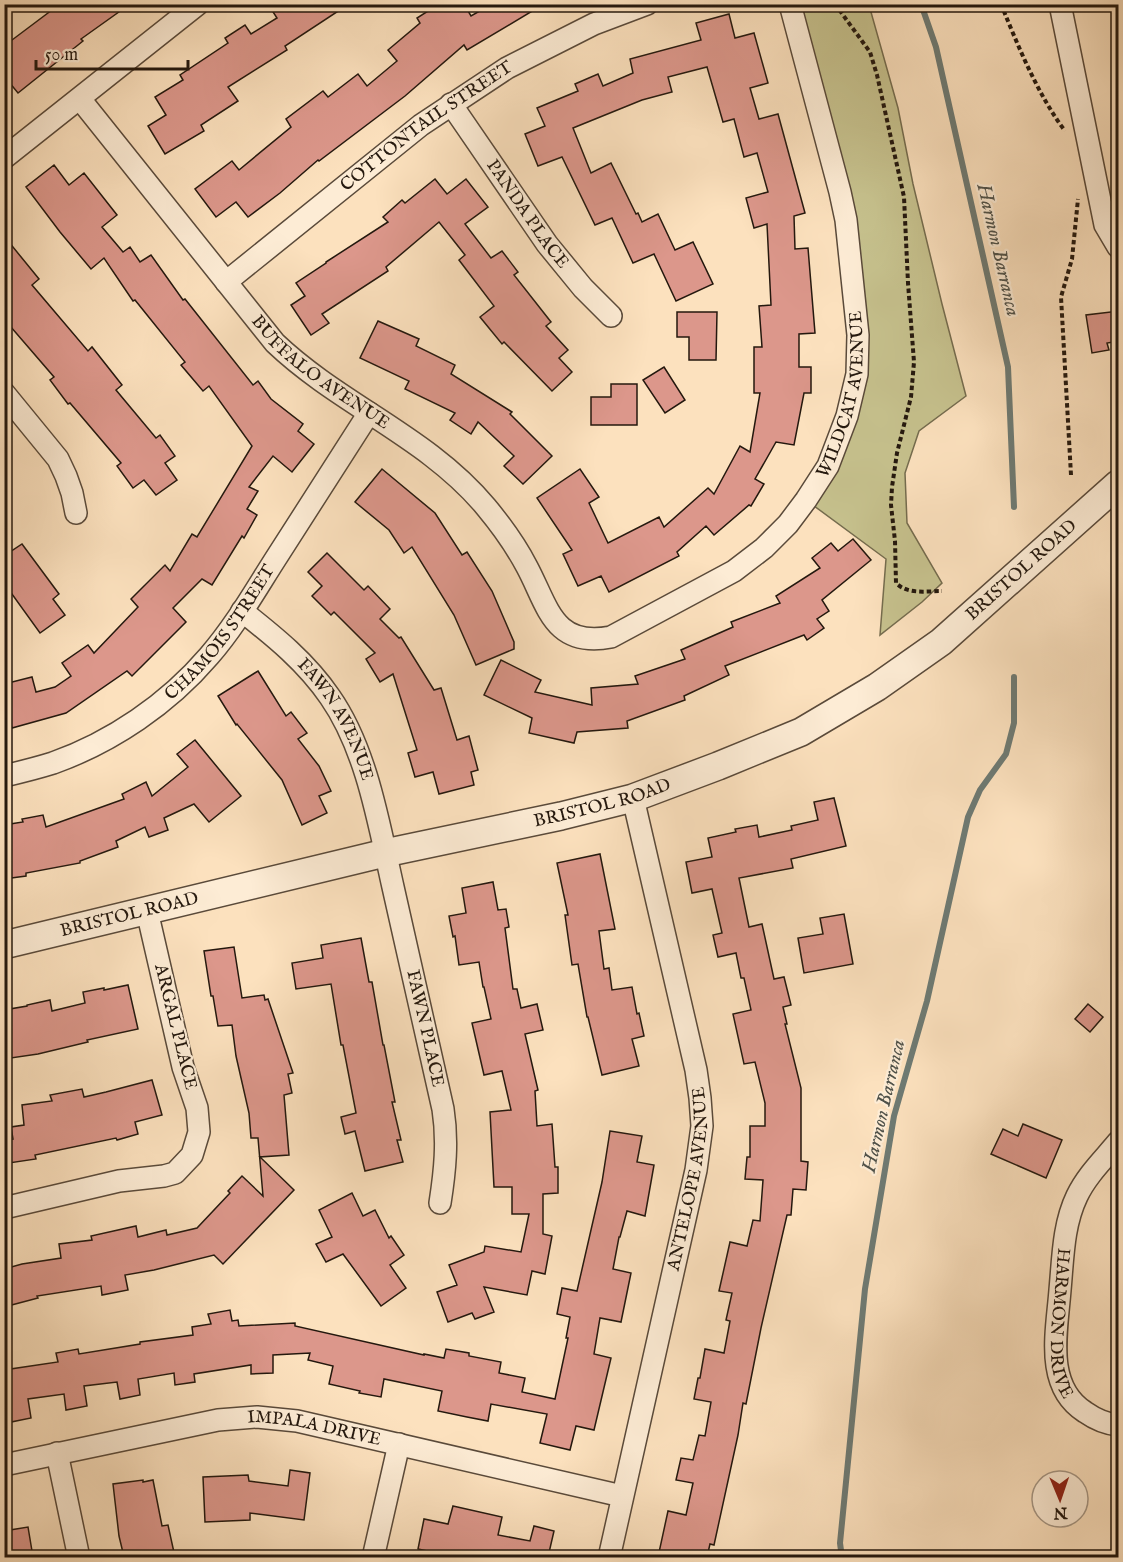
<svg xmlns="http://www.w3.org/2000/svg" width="1123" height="1562" viewBox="0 0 1123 1562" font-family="'IM FELL English',serif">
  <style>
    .green { fill: #c6c18d; stroke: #756c4e; stroke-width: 1.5 }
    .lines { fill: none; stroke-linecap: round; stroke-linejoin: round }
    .stream { stroke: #6e7a73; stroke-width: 6 }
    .building { fill: #dc978b; stroke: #24180e; stroke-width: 1.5 }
    .minor-casing { stroke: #5a4a3a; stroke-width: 24 }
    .tertiary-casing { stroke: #5a4a3a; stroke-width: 30 }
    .path { stroke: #24180e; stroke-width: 4; stroke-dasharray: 4.5 3; stroke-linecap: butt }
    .minor { stroke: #fdecd5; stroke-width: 21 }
    .tertiary { stroke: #fdecd5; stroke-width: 27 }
    .labels { text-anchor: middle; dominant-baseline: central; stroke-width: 4.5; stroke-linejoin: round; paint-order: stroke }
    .street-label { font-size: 18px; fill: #24180e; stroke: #fdecd5 }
    .water-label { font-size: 20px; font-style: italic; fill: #4f5149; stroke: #fdecd5 }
  </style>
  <rect width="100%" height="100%" fill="#fce1be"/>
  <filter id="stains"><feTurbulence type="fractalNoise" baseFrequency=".00333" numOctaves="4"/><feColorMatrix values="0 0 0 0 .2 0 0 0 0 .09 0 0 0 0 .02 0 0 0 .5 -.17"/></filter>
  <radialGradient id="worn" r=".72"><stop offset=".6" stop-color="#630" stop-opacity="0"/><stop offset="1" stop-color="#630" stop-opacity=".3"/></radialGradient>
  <path class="green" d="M790 5H869L898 108 913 184 942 304 966 396 919 431 905 473 907 523 942 583 922 602 880 635 886 559 806 500 857 374 846 220Z"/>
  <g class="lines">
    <g class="stream">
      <path d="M921 4 936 47 1008 367 1014 507"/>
      <path d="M842 1558 840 1543 865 1289 894 1116 927 1001 968 817 980 790 1006 754 1014 723V677"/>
    </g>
  </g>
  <g class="building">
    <path d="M60 4H130L81 39 83 41 18 93 4 76V46Z"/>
    <path d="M268 4H349L285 46 287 50 228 87 238 101 201 125 204 131 165 154 148 126 166 115 155 97 183 80 180 75 228 43 225 38 245 25 251 34 277 18Z"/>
    <path d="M439 4H464L471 16 492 4H544L467 50 464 45 405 96 319 161 318 160 280 193 248 217 236 202 216 217 195 189 232 161 239 170 291 127 286 119 323 91 328 97 358 74 367 86 397 61 388 50 420 23 417 18Z"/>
    <path d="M729 14 735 38 754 33 768 83 750 88 759 119 778 114 805 213 794 216 795 249 808 248 815 333 799 334V367H811V393H804L794 445 776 442 755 479 764 484 751 506 749 505 714 535 706 526 677 552 679 556 609 592 601 576 578 586 563 554 572 550 537 498 580 469 599 497 589 503 608 543 659 517 664 527 708 488 714 494 740 446 750 452 760 393H754V347H762L759 306 771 305 767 224 754 228 746 198 768 192 757 153 744 157 734 119 723 122 707 67 668 77 672 92 642 100 573 128 591 173 611 163 636 214 638 213 642 222 658 214 675 250 693 242 713 284 676 301 654 254 633 263 612 218 595 225 562 157 538 166 525 134 545 126 537 108 578 91 575 84 598 74 603 86 633 73 630 59 701 40 696 23Z"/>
    <path d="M54 165 69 185 84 173 117 215 102 227 123 252 130 247 140 262 151 255 183 300 185 299 253 385 258 381 271 399 303 424 298 431 314 444 292 472 273 456 249 487 258 491 247 509 257 515 244 538 242 536 212 585 202 579 173 608 186 622 132 676 127 671 66 713 12 728 4 700V684L32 677 36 692 55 687 71 676 62 663 88 645 94 653 138 607 131 599 165 565 170 571 192 534 197 537 252 446 209 386 203 391 181 365 185 362 135 300 133 301 104 258 91 269 60 232 26 187Z"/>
    <path d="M435 179 447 194 466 179 488 207 465 224 491 258 502 251 518 272 514 275 551 322 546 326 568 350 559 358 572 372 552 391 504 342 502 344 480 317 494 306 459 260 465 255 439 222 386 267 388 271 322 314 329 323 311 335 291 305 305 296 296 283 326 263V262L388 222 383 217 402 200 405 203Z"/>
    <path d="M4 236 39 279 32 285 88 351 92 347 122 385 116 390 156 438 160 435 175 456 165 463 177 480 156 495 144 480 133 488 117 466 121 463 70 403 68 404 50 380 54 377 4 319Z"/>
    <path d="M1119 311V341L1107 343 1109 350 1092 353 1086 315Z"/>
    <path d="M677 312H717L716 360H689V337H677Z"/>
    <path d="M378 321 419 339 416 346 455 365 451 374 512 412 510 414 552 456 523 484 504 466 514 456 478 422 471 434 450 420 455 413 405 389 409 381 360 358Z"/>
    <path d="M664 367 685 400 665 413 643 380Z"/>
    <path d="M611 384H637V425H591V397H611Z"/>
    <path d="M382 469 435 513 462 555 467 552 492 591 514 642V649L476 665 454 615 412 547 404 553 389 530 355 502Z"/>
    <path d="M853 539 871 560 822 600 829 611 817 619 824 628 807 640 804 635 725 666 729 675 684 696 685 700 627 721 628 728 577 732 574 743 529 733 532 718 484 695 501 660 541 680 535 692 592 705 591 688 638 684 635 676 685 659 681 650 733 627 731 622 780 603 776 596 820 568 812 558 831 543 838 551Z"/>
    <path d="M22 544 59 594 53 599 65 615 40 633 4 583V556Z"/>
    <path d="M327 553 364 590 368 586 390 609 380 619 399 638 401 637 434 690 441 688 457 740 469 736 478 770 471 772 474 785 439 794 433 772 415 777 408 753 417 750 393 674 380 682 366 659 375 653 334 612 331 615 312 596 322 586 308 572Z"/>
    <path d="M258 671 286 716 291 712 307 733 298 739 319 766 331 791 319 796 327 813 302 825 282 780 237 724 236 725 218 696Z"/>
    <path d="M195 740 241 796 209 822 194 804 164 818 168 830 149 837 145 827 116 841 118 847 80 861V863L26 873V876L4 879V825L23 822 22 819 43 815 46 827 124 799 122 794 146 782 152 796 188 767 177 754Z"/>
    <path d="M834 798 846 846 791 859 793 868 739 878 749 927 762 924 774 979 784 977 791 1005 783 1007 787 1024H785L801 1088V1161L808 1162 806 1190 793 1189 791 1215H787L761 1328 746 1404 743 1403 738 1435 714 1545 710 1544 707 1557H658L668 1511 686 1515 693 1483 676 1480 681 1458 693 1460 699 1435 705 1436 711 1402 694 1399 698 1378H700L705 1349 724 1353 730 1321 726 1320 732 1293 719 1291 730 1242 747 1246 753 1220 760 1221 763 1180 745 1179 747 1157H750V1126H765V1103L755 1062 744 1064 733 1014 751 1010 744 978H741L736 953 718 957 713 935 722 933 712 889 692 893 686 862 712 857 708 838 736 832 735 829 757 825 759 837 792 830 791 826 818 820 814 802Z"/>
    <path d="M600 854 615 929 599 931 604 969 609 968 612 990 632 987 637 1014 639 1013 644 1036 632 1039 639 1066 602 1075 588 1017H587L578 964 572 965 565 915H568L557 863Z"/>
    <path d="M493 882 498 910 506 909 509 927 505 928 513 989H517L521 1008 537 1004 543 1030 525 1034 538 1090 535 1091 537 1126 552 1124 555 1167H558V1193L543 1194V1234L552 1236 545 1274 532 1271 527 1295 484 1287 494 1312 475 1319 472 1313 448 1322 437 1292 457 1285 449 1265 484 1252 485 1246 521 1252 529 1214H512V1187H494L490 1112 511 1110 502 1071 484 1075 472 1023 491 1019 484 987H483L479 962 459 965 455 936 453 937 449 916 466 913 462 888Z"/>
    <path d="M844 914 853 964 804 973 798 938 823 934 820 918Z"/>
    <path d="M361 938 369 982H372L383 1045H384L395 1102H392L401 1140H397L403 1162 365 1171 355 1131 345 1134 341 1117 356 1113 343 1045H341L331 984 296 989 292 963 323 958 321 945Z"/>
    <path d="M234 947 242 998 264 995 265 1000 268 999 293 1073 288 1074 292 1093 284 1095 289 1155 260 1157 294 1190 223 1264 214 1255 154 1270 125 1275 128 1290 102 1295 101 1286 37 1296 38 1298 4 1307V1269L22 1264 61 1258 59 1244 92 1240 91 1236 136 1226 138 1237 166 1230 167 1235 197 1228 230 1193 228 1191 242 1176 263 1196 258 1138H251L249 1113 236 1056 232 1025 218 1026 213 996H211L204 951Z"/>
    <path d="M128 985 138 1029 87 1040 88 1042 38 1054 4 1059V1010L27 1006V1005L50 1000 52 1011 85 1003 83 992 104 988V990Z"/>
    <path d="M1088 1004 1103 1017 1090 1032 1075 1019Z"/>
    <path d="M152 1080 162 1115 135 1122 138 1134 117 1140 116 1138 35 1155 36 1159 9 1163 6 1140 13 1139 11 1127 24 1125 22 1105 52 1101 50 1095 82 1089 84 1097 106 1092Z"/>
    <path d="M1023 1124 1062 1140 1046 1178 991 1154 1003 1129 1018 1136Z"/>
    <path d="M610 1131 642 1136 637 1162 654 1165 645 1216 627 1211 620 1237H619L613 1269 631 1273 621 1322 600 1318 594 1354 611 1358 594 1430 576 1426 570 1450 540 1443 547 1414 491 1404 488 1421 467 1417 438 1411 442 1391 384 1379 381 1397 359 1393 360 1391 329 1384 333 1366 308 1360 310 1353 273 1355V1373L251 1374V1365L194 1374 195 1382 175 1385 174 1373 138 1379 140 1395 120 1399 117 1382 84 1386 87 1406 66 1410 64 1394 28 1399 31 1418 11 1422 8 1403 4 1404V1370L58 1362 56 1353 78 1349 79 1354 140 1344V1342L193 1335 192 1327 211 1324 208 1314 230 1310 232 1321 238 1320 239 1326 295 1323V1326L424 1355V1354L444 1358 446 1349 469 1353V1356L501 1362 499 1373 525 1378 522 1392 555 1399 568 1338H566L570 1317 557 1314 562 1288 577 1291 602 1182Z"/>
    <path d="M352 1193 363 1216 375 1210 389 1238 391 1236 404 1255 390 1265 406 1288 381 1306 343 1254 326 1262 316 1244 332 1237 319 1210Z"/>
    <path d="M290 1470 310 1473 304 1520 250 1513V1520L205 1522 203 1477 248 1475 249 1481 288 1486Z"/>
    <path d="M143 1480V1482L153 1480 162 1526 168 1525 175 1557H143L142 1554 124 1557 119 1536 113 1484Z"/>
    <path d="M453 1506 502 1517 498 1535 530 1541 534 1526 554 1531 548 1557H455L418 1549 424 1519 448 1524Z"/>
    <path d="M28 1527 33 1557H4V1531Z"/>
  </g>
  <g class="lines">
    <g class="minor-casing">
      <g id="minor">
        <path d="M1060 4 1105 225 1118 247"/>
        <path id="s1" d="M80 99 275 343C340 405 428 437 486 507 501 525 516 546 527 567 548 606 553 648 611 637L734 571 764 548 788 524 806 500 828 466 847 416 857 374 858 335 846 220 840 192 790 4"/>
        <path id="s2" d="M451 104 547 244 583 288 611 316"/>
        <path d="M4 158 198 4"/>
        <path id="s3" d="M226 282 421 125 507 68 594 24 647 4"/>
        <path d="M4 393 58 459 66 476 72 493 76 513"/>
        <path id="s4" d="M242 611C275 637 306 662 330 697 367 750 379 825 393 887 410 961 427 1035 443 1109 448 1141 445 1171 440 1203"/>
        <path id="s5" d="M4 776C21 772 37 768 53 763 112 742 168 704 209 656 236 625 256 589 278 555 309 507 339 460 369 413"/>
        <path id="s6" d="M1118 1142C1104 1159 1087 1175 1077 1196 1063 1225 1063 1258 1060 1290 1057 1331 1044 1386 1085 1412 1095 1419 1106 1424 1118 1425"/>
        <path d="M4 1208 119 1181 164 1176 175 1173 192 1155 199 1132 197 1108 183 1067 147 911"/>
        <path d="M57 1453 79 1558"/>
        <path id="s7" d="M4 1465 218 1420 257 1417 297 1421 622 1496"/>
        <path d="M373 1558 399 1444"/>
        <path id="s8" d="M609 1558 696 1170 702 1126 700 1098 696 1070 633 798"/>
      </g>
    </g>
    <g class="tertiary-casing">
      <g id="tertiary">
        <path id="s9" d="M4 945 385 853 561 816 633 798 718 766 801 732 877 687 941 642 1118 484"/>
      </g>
    </g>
    <g class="path">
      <path d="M835 4 870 52 877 75 904 197 908 283 914 362 911 397 897 453 892 487 891 505 895 541 896 583C908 595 927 591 942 591"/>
      <path d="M1001 4C1018 46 1038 95 1065 131"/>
      <path d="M1071 475 1061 297 1072 259 1078 199"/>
    </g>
    <use href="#minor" class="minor"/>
    <use href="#tertiary" class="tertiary"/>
  </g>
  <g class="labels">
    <g class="street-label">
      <text stroke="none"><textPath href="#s3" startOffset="254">COTTONTAIL STREET</textPath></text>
      <text stroke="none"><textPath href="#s2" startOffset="134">PANDA PLACE</textPath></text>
      <text stroke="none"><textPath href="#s1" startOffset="366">BUFFALO AVENUE</textPath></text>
      <text stroke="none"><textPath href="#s1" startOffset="1131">WILDCAT AVENUE</textPath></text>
      <text stroke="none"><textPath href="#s9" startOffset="1101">BRISTOL ROAD</textPath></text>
      <text stroke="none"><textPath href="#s5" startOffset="267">CHAMOIS STREET</textPath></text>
      <text stroke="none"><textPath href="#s4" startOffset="146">FAWN AVENUE</textPath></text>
      <text stroke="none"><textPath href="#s9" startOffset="615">BRISTOL ROAD</textPath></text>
      <text stroke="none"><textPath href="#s9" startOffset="129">BRISTOL ROAD</textPath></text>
      <text transform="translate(175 1027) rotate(76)">ARGAL PLACE</text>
      <text stroke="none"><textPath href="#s4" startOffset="470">FAWN PLACE</textPath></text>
      <text stroke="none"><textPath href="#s8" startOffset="388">ANTELOPE AVENUE</textPath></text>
      <text stroke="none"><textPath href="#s6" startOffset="198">HARMON DRIVE</textPath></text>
      <text stroke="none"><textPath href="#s7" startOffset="316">IMPALA DRIVE</textPath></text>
    </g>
    <g class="water-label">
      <text transform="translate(998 250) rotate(77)">Harmon Barranca</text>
      <text transform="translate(884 1106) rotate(-77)">Harmon Barranca</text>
    </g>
  </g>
  <rect width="1123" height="1562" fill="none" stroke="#fce1be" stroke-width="24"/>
  <rect x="6" y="6" width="1111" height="1550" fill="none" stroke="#24180e" stroke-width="3"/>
  <rect x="12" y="12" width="1099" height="1538" fill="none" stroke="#24180e" stroke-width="1.5"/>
  <g transform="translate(1060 1499) rotate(178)"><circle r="28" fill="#fdecd5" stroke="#a69785" stroke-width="1.5"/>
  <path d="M0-4.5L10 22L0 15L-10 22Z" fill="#8f2418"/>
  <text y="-9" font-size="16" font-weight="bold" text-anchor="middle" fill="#24180e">N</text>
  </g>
  <path d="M36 60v9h152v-9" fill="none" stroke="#24180e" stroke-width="3"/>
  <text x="45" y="60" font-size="18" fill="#24180e" stroke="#fdecd5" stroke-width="4.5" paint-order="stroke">50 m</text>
  <rect width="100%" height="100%" filter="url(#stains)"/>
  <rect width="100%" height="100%" fill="url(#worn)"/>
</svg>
